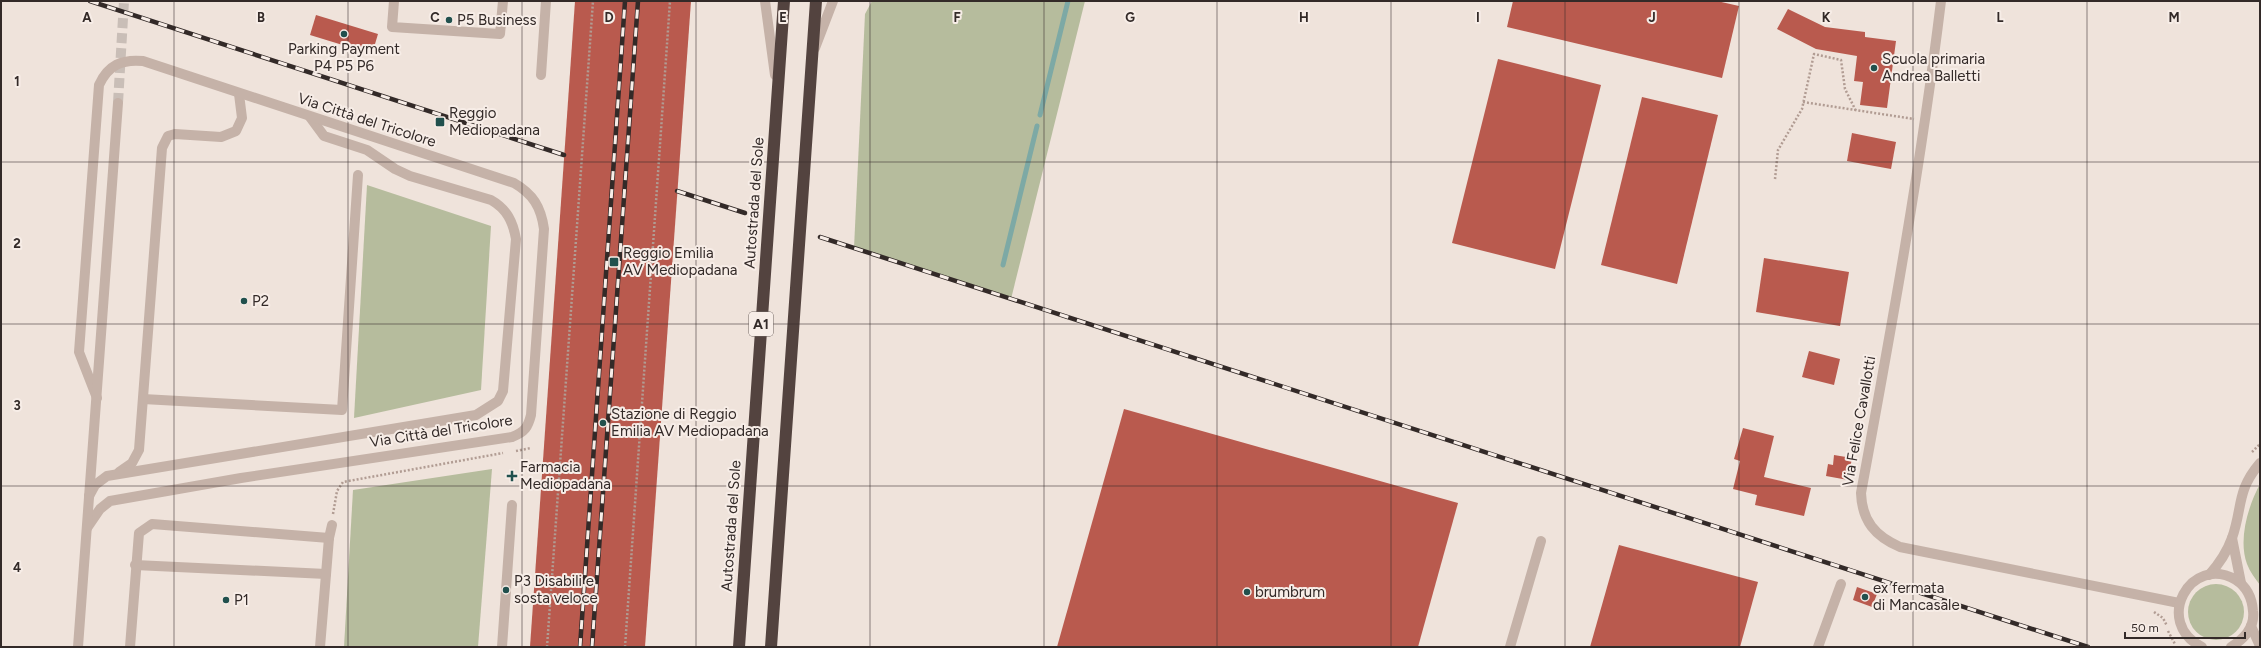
<svg xmlns="http://www.w3.org/2000/svg" width="2261" height="648" viewBox="0 0 2261 648" font-family="Figtree,sans-serif">
  <style>
    .green { fill: #b6bc9d }
    .lines { fill: none; stroke-linecap: round; stroke-linejoin: round }
    .stream { stroke: #7da9a5; stroke-width: 5 }
    .building { fill: #b95a4e }
    .minor-tunnel { stroke: #c9beb7; stroke-width: 10; stroke-dasharray: 10 5; stroke-linecap: butt }
    .path { stroke: #b19c93; stroke-width: 2.5; stroke-dasharray: 2 2; stroke-linecap: butt }
    .minor { stroke: #c5b2a8; stroke-width: 10 }
    .highway { stroke: #53433f; stroke-width: 12 }
    .rail-casing { stroke: #332a28; stroke-width: 4.5 }
    .rail { stroke: #f7ede7; stroke-width: 3; stroke-dasharray: 9; stroke-linecap: butt }
    .grid { fill: none; stroke: #332a28; stroke-width: 1; stroke-opacity: 0.55 }
    .poi-dot { fill: #21504d; stroke: #f7ede7; stroke-width: 1.5 }
    .labels { text-anchor: middle; dominant-baseline: central; stroke-width: 4; stroke-linejoin: round; paint-order: stroke }
    .shield { fill: #f7ede7; stroke: #6e6461; stroke-width: 1 }
    .shield-label { font-size: 14px; font-weight: bold; fill: #332a28 }
    .poi-label { font-size: 15px; fill: #332a28; stroke: #f7ede7; text-anchor: start }
    .street-label { font-size: 15px; fill: #332a28; stroke: #f7ede7 }
    .grid-label { font-size: 13px; text-anchor: middle; font-weight: bold; fill: #332a28; stroke: #f7ede7; stroke-width: 4; stroke-linejoin: round; paint-order: stroke }
  </style>
  <rect width="100%" height="100%" fill="#efe3db"/>
  <g class="green">
    <path d="M872 1H1085L1011 299 854 248 865 14Z"/>
    <path d="M367 185 491 226 481 390 354 418Z"/>
    <path d="M492 469 478 647H344L353 490Z"/>
    <path d="M2260 484V585C2255 578 2250 572 2247 564 2238 540 2248 506 2260 484Z"/>
    <circle cx="2216" cy="612" r="28"/>
  </g>
  <g class="lines">
    <g class="stream">
      <path d="M1040 115 1068 1"/>
      <path d="M1003 265 1037 126"/>
    </g>
  </g>
  <g class="building">
    <path d="M575 1H691L645 647H530Z"/>
    <path d="M1513 1H1717L1739 6 1722 78 1507 27Z"/>
    <path d="M1788 9 1825 27 1865 32V37L1896 41 1887 108 1860 105 1863 82 1854 81 1857 56 1816 49 1777 29Z"/>
    <path d="M316 15 378 34 372 54 310 35Z"/>
    <path d="M1498 59 1601 85 1555 269 1452 243Z"/>
    <path d="M1642 97 1718 115 1677 284 1601 265Z"/>
    <path d="M1852 133 1896 142 1891 169 1847 161Z"/>
    <path d="M1764 258 1849 272 1840 326 1756 312Z"/>
    <path d="M1809 351 1840 359 1834 385 1802 377Z"/>
    <path d="M1124 409 1458 503 1418 647H1057Z"/>
    <path d="M1743 428 1774 436 1764 477 1811 488 1804 516 1755 505 1757 495 1733 489 1740 461 1734 459Z"/>
    <path d="M1834 455 1852 458 1848 480 1826 476 1828 464 1833 465Z"/>
    <path d="M1619 545 1758 582 1740 647H1590Z"/>
    <path d="M1857 587 1877 594 1872 607 1853 600Z"/>
  </g>
  <g class="lines">
    <path class="minor-tunnel" d="M118 103 124 1"/>
    <g class="path">
      <path d="M1803 102 1914 119"/>
      <path d="M1775 179 1778 150 1802 109 1814 54 1841 60 1845 89 1856 111"/>
      <path d="M516 451 531 448"/>
      <path d="M2252 452 2260 444"/>
      <path d="M333 514 337 491 343 482 503 453"/>
      <path d="M2154 612 2163 618 2167 626"/>
      <path d="M2168 631 2175 644"/>
      <path d="M547 647 593 1"/>
      <path d="M625 647 670 1"/>
    </g>
    <g class="minor">
      <path d="M394 1 392 27 500 34 503 1"/>
      <path d="M765 1 775 75"/>
      <path d="M1941 1C1921 166 1891 330 1861 493 1862 521 1875 536 1900 547L2179 603"/>
      <path d="M815 48 833 1"/>
      <path d="M541 75 546 1"/>
      <path d="M143 399 342 410 358 175"/>
      <path d="M119 472 132 463 139 450 162 148 168 136 175 134 221 137 236 131 242 118 239 94"/>
      <path d="M89 496 95 485 107 476 476 415 498 401 503 391 516 239C513 222 507 209 491 200L410 176 395 169 367 150 324 136 310 117"/>
      <path d="M87 528 100 509 110 501 241 478 512 437C525 432 528 427 531 415L544 229C541 207 533 194 514 183L143 61C122 59 108 65 99 85L79 352 97 398"/>
      <path d="M2232 538 2241 583"/>
      <path d="M135 565 326 574"/>
      <path d="M2209 575C2219 564 2227 552 2232 538 2243 507 2236 491 2260 463"/>
      <path d="M2251 626 2260 646"/>
      <path d="M78 647 118 103"/>
      <path d="M130 647 139 533 152 524 329 538"/>
      <path d="M320 647 329 538 332 525"/>
      <path d="M502 647 512 505"/>
      <path d="M1510 647 1541 541"/>
      <path d="M1818 647 1841 584"/>
      <path d="M2202 647C2153 623 2190 553 2236 580 2247 587 2252 598 2253 611 2255 627 2244 639 2231 647"/>
    </g>
    <g class="highway">
      <path d="M739 647 784 1"/>
      <path d="M771 647 816 1"/>
    </g>
    <g class="rail-casing">
      <g id="rail">
        <path d="M90 1 564 155"/>
        <path d="M677 191 745 213"/>
        <path d="M820 237 2088 647"/>
        <path d="M580 647 625 1"/>
        <path d="M592 647 638 1"/>
      </g>
    </g>
    <use href="#rail" class="rail"/>
  </g>
  <path class="grid" d="M174 1V647M348 1V647M522 1V647M696 1V647M870 1V647M1044 1V647M1217 1V647M1391 1V647M1565 1V647M1739 1V647M1913 1V647M2087 1V647M1 162H2260M1 324H2260M1 486H2260"/>
  <g class="poi-dot">
    <circle cx="449" cy="20" r="4"/>
    <circle cx="344" cy="34" r="4"/>
    <circle cx="1874" cy="68" r="4"/>
    <rect x="435" y="117" width="10" height="10" rx="2"/>
    <rect x="609" y="257" width="10" height="10" rx="2"/>
    <circle cx="244" cy="301" r="4"/>
    <circle cx="603" cy="423" r="4"/>
    <path d="M510 470h4v4h4v4h-4v4h-4v-4h-4v-4h4z"/>
    <circle cx="506" cy="590" r="4"/>
    <circle cx="1247" cy="592" r="4"/>
    <circle cx="1865" cy="597" r="4"/>
    <circle cx="226" cy="600" r="4"/>
  </g>
  <g class="labels">
    <rect class="shield" x="749" y="312" width="24" height="24" rx="3"/>
    <g class="shield-label">
      <text x="761" y="324">A1</text>
    </g>
    <g class="poi-label">
      <text x="457" y="20">P5 Business</text>
      <text x="344" y="49" text-anchor="middle">Parking Payment<tspan x="344" dy="17">P4 P5 P6</tspan></text>
      <text x="1882" y="59">Scuola primaria<tspan x="1882" dy="17">Andrea Balletti</tspan></text>
      <text x="449" y="113">Reggio<tspan x="449" dy="17">Mediopadana</tspan></text>
      <text x="623" y="253">Reggio Emilia<tspan x="623" dy="17">AV Mediopadana</tspan></text>
      <text x="252" y="301">P2</text>
      <text x="611" y="414">Stazione di Reggio<tspan x="611" dy="17">Emilia AV Mediopadana</tspan></text>
      <text x="520" y="467">Farmacia<tspan x="520" dy="17">Mediopadana</tspan></text>
      <text x="514" y="581">P3 Disabili e<tspan x="514" dy="17">sosta veloce</tspan></text>
      <text x="1873" y="588">ex fermata<tspan x="1873" dy="17">di Mancasale</tspan></text>
      <text x="1255" y="592">brumbrum</text>
      <text x="234" y="600">P1</text>
    </g>
    <g class="street-label">
      <text transform="translate(367 120) rotate(18)">Via Città del Tricolore</text>
      <text transform="translate(754 203) rotate(-86)">Autostrada del Sole</text>
      <text transform="translate(1859 421) rotate(-80)">Via Felice Cavallotti</text>
      <text transform="translate(441 431) rotate(-9)">Via Città del Tricolore</text>
      <text transform="translate(731 526) rotate(-86)">Autostrada del Sole</text>
    </g>
  </g>
  <g class="grid-label">
    <text x="87" y="22">A</text>
    <text x="261" y="22">B</text>
    <text x="435" y="22">C</text>
    <text x="609" y="22">D</text>
    <text x="783" y="22">E</text>
    <text x="957" y="22">F</text>
    <text x="1130" y="22">G</text>
    <text x="1304" y="22">H</text>
    <text x="1478" y="22">I</text>
    <text x="1652" y="22">J</text>
    <text x="1826" y="22">K</text>
    <text x="2000" y="22">L</text>
    <text x="2174" y="22">M</text>
    <text x="17" y="86">1</text>
    <text x="17" y="248">2</text>
    <text x="17" y="410">3</text>
    <text x="17" y="572">4</text>
  </g>
  <rect width="2261" height="648" fill="none" stroke="#332a28" stroke-width="4"/>
  <path d="M2125 632v6h120v-6" fill="none" stroke="#332a28" stroke-width="2"/>
  <text x="2131" y="632" font-size="12" fill="#332a28" stroke="#f7ede7" stroke-width="3" paint-order="stroke">50 m</text>
</svg>
